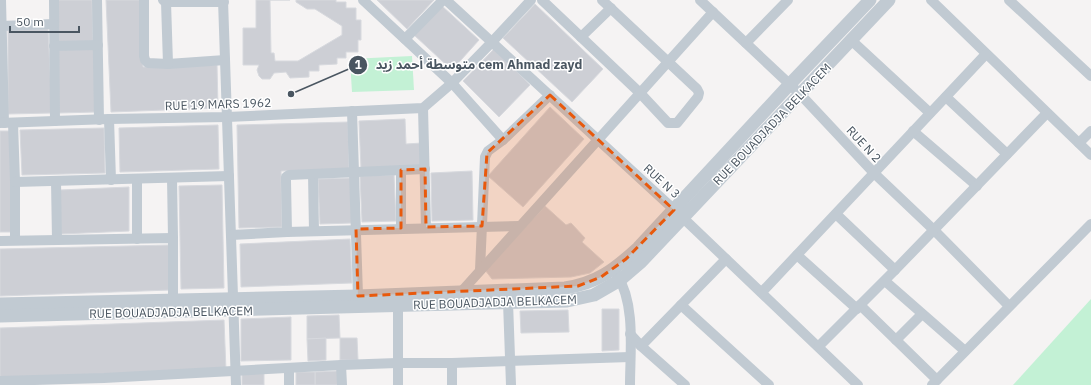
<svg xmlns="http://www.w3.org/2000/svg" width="1091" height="385" viewBox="0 0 1091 385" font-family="'IBM Plex Sans','Noto Sans Arabic',sans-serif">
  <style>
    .green { fill: #c3f1d5 }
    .building { fill: #cdcfd5; stroke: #d7d9de }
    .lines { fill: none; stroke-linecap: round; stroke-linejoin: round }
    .minor { stroke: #c1cad2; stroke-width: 10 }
    .tertiary { stroke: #c1cad2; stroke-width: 13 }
    .marked { fill: #e8590c; fill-opacity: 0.2; stroke: #e8590c; stroke-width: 3; stroke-dasharray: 8 5; stroke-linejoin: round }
    .labels { text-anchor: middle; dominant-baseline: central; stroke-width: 3; stroke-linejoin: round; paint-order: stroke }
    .street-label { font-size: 12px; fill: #4a5661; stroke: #fff }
    .leader { fill: none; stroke: #4a5661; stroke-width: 1.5 }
    .callout-dot { fill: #4a5661; stroke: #fff; stroke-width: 1.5 }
    .mark-label { font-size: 12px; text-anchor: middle; font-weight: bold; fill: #fff }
    .callout-label { font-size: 13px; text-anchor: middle; font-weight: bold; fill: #4a5661; stroke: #fff; stroke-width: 3; stroke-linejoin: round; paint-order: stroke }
  </style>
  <rect width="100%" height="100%" fill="#f5f3f3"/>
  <g class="green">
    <path d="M412 56 414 90 352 92 350 59Z"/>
    <path d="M1091 299V385H1013Z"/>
  </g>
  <g class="building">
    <path d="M58 0H92L93 41 59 43Z"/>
    <path d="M106 0H140L143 67 217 65 218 108 111 112Z"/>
    <path d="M256 0H290H270L271 53H274L275 61H298L342 35V26L315 9H307L296 2V0H336V2H346V8H356V20H361V40H358V52H346V58H337V64L319 65V71H309V77L290 78 286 72 274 73 270 79H262L259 76 257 70 259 65H243V28H256Z"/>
    <path d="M377 0H434L407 29Z"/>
    <path d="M535 4 603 69 572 102 503 38Z"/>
    <path d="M441 5 479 40 452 70 414 35Z"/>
    <path d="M48 29 52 113 8 114V30Z"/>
    <path d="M94 48 96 112 58 113 57 50Z"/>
    <path d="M494 49 530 85 499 117 463 81Z"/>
    <path d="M550 107 584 139 523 207 488 176Z"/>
    <path d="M405 119 406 144 422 143V166L361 168 359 121Z"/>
    <path d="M348 122 349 169 281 171 282 227 239 228 237 125Z"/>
    <path d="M218 125 219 169 120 172 119 128Z"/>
    <path d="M104 128 105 173 22 175 20 130Z"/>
    <path d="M0 131H11L12 232H0Z"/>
    <path d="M472 171 473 220 432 221 431 173Z"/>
    <path d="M394 175 396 221 362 222 360 176Z"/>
    <path d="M351 178 352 223 320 224 318 179Z"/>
    <path d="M222 185 224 288 181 289 179 186Z"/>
    <path d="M129 187V231L61 234 60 190Z"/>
    <path d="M545 206 566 225 571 223 585 238 582 242 604 262 590 273 571 277 492 279 485 270Z"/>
    <path d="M350 239 352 283 241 287 240 244Z"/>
    <path d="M170 245 171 290 0 296V249Z"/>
    <path d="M602 309H619V350L602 351Z"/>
    <path d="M568 310 569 332 521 333 520 311Z"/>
    <path d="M339 315 340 338 307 339V316Z"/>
    <path d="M291 317V360L241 361V319Z"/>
    <path d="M224 320 226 371 0 378V328Z"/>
    <path d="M326 338V360L308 361 307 339Z"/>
    <path d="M340 338H357L358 360H340Z"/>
    <path d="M338 371V385H315V372Z"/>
    <rect x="296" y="372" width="19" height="13"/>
    <path d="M264 373V385H242V374Z"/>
  </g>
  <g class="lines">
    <g class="minor">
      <path d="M1 0 4 123"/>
      <path d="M54 0 55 121"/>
      <path d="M97 0 99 120"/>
      <path d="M144 0V56L145 60 148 63 168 64 225 60"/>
      <path d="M163 0 166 2 168 64"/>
      <path d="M223 0 236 385"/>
      <path d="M363 0 452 83 503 140"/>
      <path d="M446 0 681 216 858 385"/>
      <path d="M542 0 640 93 668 123H677L698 97 699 93 697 89 602 0"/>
      <path d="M700 0 800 94 874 173 934 230 1009 306"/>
      <path d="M931 0 1091 155"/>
      <path d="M1009 0 1091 76"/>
      <path d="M166 2H224"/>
      <path d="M1 26 54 24"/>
      <path d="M581 37 611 8"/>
      <path d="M405 39 443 0"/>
      <path d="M851 40 930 113"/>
      <path d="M746 43 788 0"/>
      <path d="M54 46 98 45"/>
      <path d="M946 97 1007 154"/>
      <path d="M423 108 426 227"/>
      <path d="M352 111 358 296"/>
      <path d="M109 119 111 180"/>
      <path d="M0 123 109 119 227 117 423 108 452 83 492 42 531 0"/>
      <path d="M13 123 15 182V240"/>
      <path d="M913 131 977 186"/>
      <path d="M1079 143 1091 131"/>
      <path d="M401 170V228"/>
      <path d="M313 174 314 231"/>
      <path d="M172 178 173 238"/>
      <path d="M137 179V239"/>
      <path d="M56 181 57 240"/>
      <path d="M15 182 229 176"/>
      <path d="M836 214 895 270"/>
      <path d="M287 232 519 226"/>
      <path d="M231 235 287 232 286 181V177L289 175 425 169"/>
      <path d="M0 241 173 238V300"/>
      <path d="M797 255 857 309"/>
      <path d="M726 259 681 305 769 385"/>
      <path d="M480 270 485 157 488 151 503 140 550 95"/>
      <path d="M617 275C636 304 630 352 630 385"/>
      <path d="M885 281 965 351"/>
      <path d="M461 292 713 12"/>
      <path d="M762 292 986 54"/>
      <path d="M508 302 511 385"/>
      <path d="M860 305 937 380"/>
      <path d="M630 334 641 346 685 385"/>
      <path d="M896 340 922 314"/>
      <path d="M641 346 681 305"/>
      <path d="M819 346 895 270 1047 113"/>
      <path d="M452 363V385"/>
      <path d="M341 365 342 385"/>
      <path d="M289 368V385"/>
      <path d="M0 381 104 378 341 365 397 363H452L630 357"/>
      <path d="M398 385V299"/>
      <path d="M932 385 1091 224"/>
    </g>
    <g class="tertiary">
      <path d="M0 304 358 296 565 288C597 283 614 270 638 248L790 84 870 0"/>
      <path d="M0 316 567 301 594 295 620 280 641 262 889 0"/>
    </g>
  </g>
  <path class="marked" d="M550 95 674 210 626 259 601 277 578 286 358 296 356 229 401 228V170L425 169 426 227 482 226 487 153Z"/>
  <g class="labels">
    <g class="street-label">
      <text transform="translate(218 104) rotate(-2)">RUE 19 MARS 1962</text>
      <text transform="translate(772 124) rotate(-46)">RUE BOUADJADJA BELKACEM</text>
      <text transform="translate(864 144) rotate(47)">RUE N 2</text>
      <text transform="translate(662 181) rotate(42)">RUE N 3</text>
      <text transform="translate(495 302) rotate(-2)">RUE BOUADJADJA BELKACEM</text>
      <text transform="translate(171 312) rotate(-1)">RUE BOUADJADJA BELKACEM</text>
    </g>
  </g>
  <path class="leader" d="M291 94L358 65"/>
  <g class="callout-dot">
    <circle cx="291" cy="94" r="4"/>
    <circle cx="358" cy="65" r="10"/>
  </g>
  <g class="mark-label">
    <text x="358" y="69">1</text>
  </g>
  <g class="callout-label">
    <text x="479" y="69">متوسطة أحمد زيد cem Ahmad zayd</text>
  </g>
  <path d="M10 26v6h69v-6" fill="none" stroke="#4a5661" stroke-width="2"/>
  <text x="16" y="26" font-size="12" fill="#4a5661" stroke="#ffffff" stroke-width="3" paint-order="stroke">50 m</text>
</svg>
